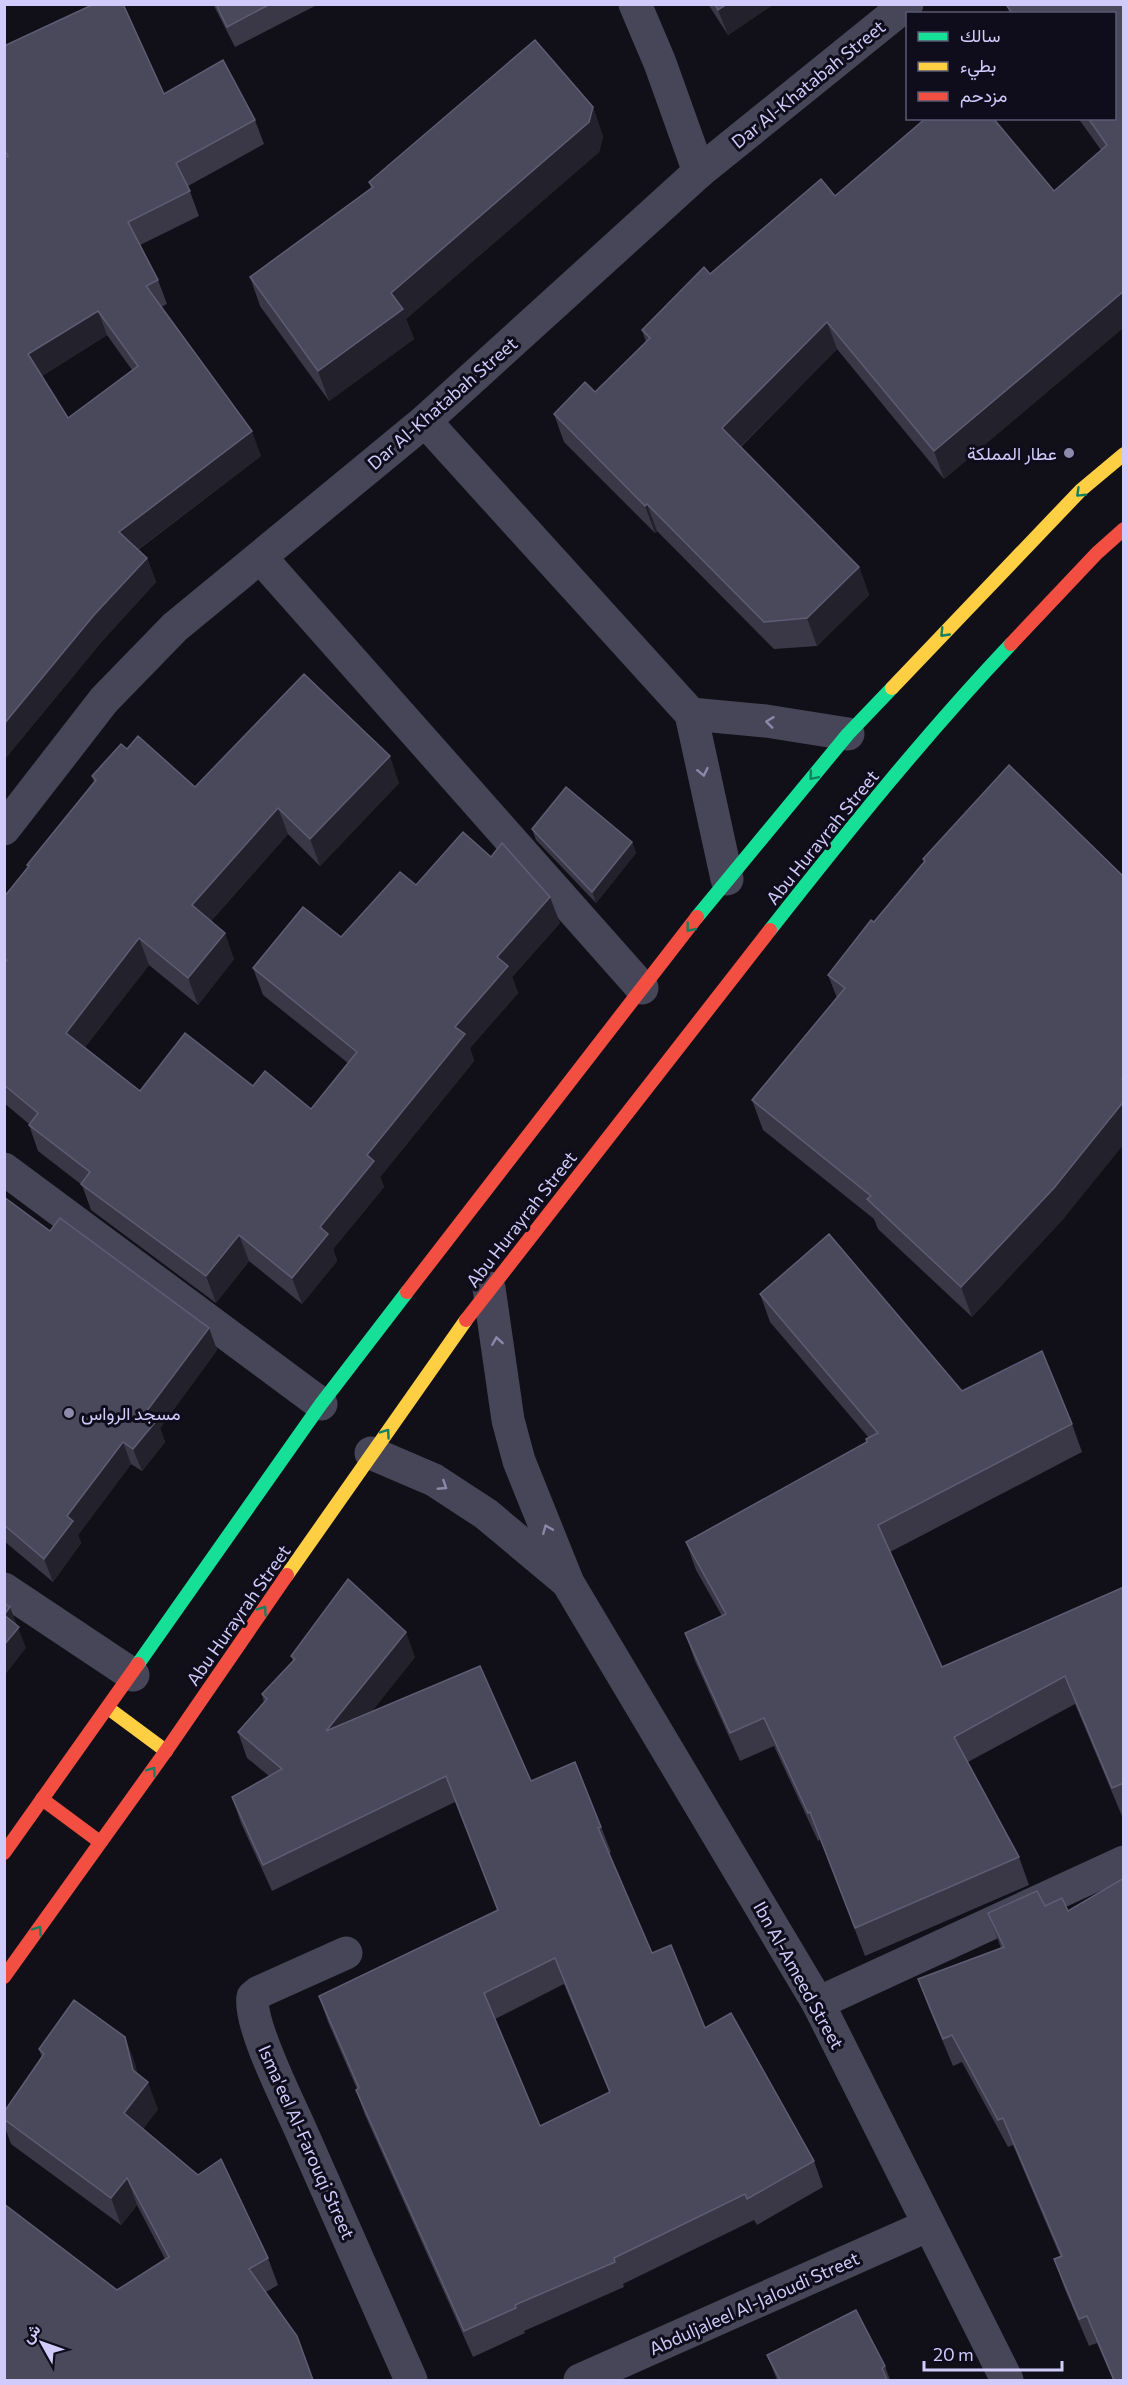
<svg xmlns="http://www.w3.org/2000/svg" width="1128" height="2385" viewBox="0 0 1128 2385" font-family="Commissioner,Vazirmatn,sans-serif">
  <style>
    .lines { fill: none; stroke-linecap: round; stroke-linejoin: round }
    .street { stroke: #474658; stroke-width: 33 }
    .fast { stroke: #16e098; stroke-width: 14 }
    .slow { stroke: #ffcf43; stroke-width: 14 }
    .jam { stroke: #f24e42; stroke-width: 14 }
    .wall { fill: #3a3847; fill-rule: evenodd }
    .shaded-wall { fill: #23212c }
    .building { fill: #4a485b; stroke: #5f5c74; stroke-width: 1.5; fill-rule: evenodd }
    .oneway { stroke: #138160 }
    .oneway2 { stroke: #8c88a9 }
    .poi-dot { fill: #8d8aab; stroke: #0f0d1b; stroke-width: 2 }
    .labels { text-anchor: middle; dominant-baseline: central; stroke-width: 6; stroke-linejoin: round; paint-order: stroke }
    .street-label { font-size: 18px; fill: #d0cbfa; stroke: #0f0d1b }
    .poi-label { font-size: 18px; fill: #d0cbfa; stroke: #0f0d1b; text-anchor: end }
  </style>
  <rect width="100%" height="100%" fill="#111018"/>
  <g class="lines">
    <g class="street">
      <path d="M635 4 660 63 699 172"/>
      <path d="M425 421 691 714 727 879"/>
      <path d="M261 558 642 988"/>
      <path d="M691 714 766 721 848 734"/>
      <path d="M4 829 104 700 175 627 425 421 699 172 907 4"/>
      <path d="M4 1169 321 1404"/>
      <path d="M489 1288 508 1420 519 1461 568 1583 818 2003 1007 2380"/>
      <path d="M371 1453 434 1480 486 1514 565 1580"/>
      <path d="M4 1589 133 1675"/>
      <path d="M346 1953 259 1992 253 1997C248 2024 290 2105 302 2133 339 2216 375 2298 411 2380"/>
      <path d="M818 2003 1124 1862"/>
      <path d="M580 2380 929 2225"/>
    </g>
    <g class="fast">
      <path d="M697 917 848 734 892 688"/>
      <path d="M770 930C847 832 925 735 1011 644"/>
      <path d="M138 1664 321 1404 407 1292"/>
    </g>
    <g class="slow">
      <path d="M892 688 1081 490 1124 454"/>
      <path d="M287 1575 466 1320"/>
      <path d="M108 1708 166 1751"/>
    </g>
    <g class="jam">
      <path d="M1011 644 1097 553 1124 529"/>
      <path d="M407 1292 697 917"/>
      <path d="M466 1320 770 930"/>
      <path d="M42 1799 100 1842"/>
      <path d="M4 1853 138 1664"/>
      <path d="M4 1977 166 1751 287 1575"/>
    </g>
  </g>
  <g class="wall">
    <path d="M213 4H314L315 6 235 47Z"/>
    <path d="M708 4H774L728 35Z"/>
    <path d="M1124 4V327L944 479 837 349 741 447 859 567 869 595 817 646 774 649 657 531 655 533 564 442 554 414 595 392 646 342 642 330 710 274 835 196 1054 191 1101 150 1078 118H1114V14H1010L1007 6Z"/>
    <path d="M4 46 164 94 255 120 264 144 188 186 199 216 140 245 158 280 167 304 161 307 261 456 138 550 147 558 156 582 103 640 4 760ZM107 335 132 370 68 418 42 376Z"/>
    <path d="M593 107 603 137 599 152 406 319 414 339 329 401 260 306 250 277 371 188 369 182Z"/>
    <path d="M127 749 195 787 399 783 320 866 288 834 211 921 234 959 198 1005 149 965 85 1047 140 1091 253 1086 311 1109 348 1063 263 995 253 968 341 937 416 885 560 923 512 977 518 993 470 1048 474 1061 380 1177 384 1187 333 1249 337 1261 302 1304 249 1261 216 1303 91 1210 82 1185 38 1151 29 1125V1124L4 1103V897L28 867 27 865 94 782 92 776Z"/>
    <path d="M1009 765 1065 1217 972 1317 878 1229 874 1219 763 1130 752 1100 837 998 828 975 924 862 923 859Z"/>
    <path d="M532 829 632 842 636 853 596 903 536 840Z"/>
    <path d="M4 1197 50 1231 209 1328 217 1350 160 1428 165 1442 142 1471 131 1464 78 1535 81 1543 53 1582 4 1541Z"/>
    <path d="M760 1294 962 1391 1072 1424 1082 1452 890 1552 942 1667 1124 1587V1816H1122L1075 1704 968 1762 1019 1857 1029 1885 865 1956 820 1839 818 1841 774 1746 740 1761 695 1661 685 1633 722 1616 696 1570 686 1542 867 1442 869 1438 770 1322Z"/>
    <path d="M291 1656 415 1657 371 1712 531 1781 601 1827 611 1852 609 1853 652 1953 705 2028 814 2161 823 2187 757 2225 754 2220 623 2284 624 2287 524 2331 525 2333 473 2357 365 2115 356 2090 357 2089 328 2022 319 1996 497 1910 455 1802 272 1891 241 1823 232 1797 269 1776 247 1758 238 1732 264 1703 262 1694 293 1661ZM564 1984 609 2092 540 2126 495 2019Z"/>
    <path d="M1037 1891 1124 2380H1113L1097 2343 1089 2346 1064 2287 1054 2259 1060 2256 1013 2145 1008 2147 962 2062 953 2066 928 2006 918 1979 1001 1948 988 1913Z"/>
    <path d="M125 2037 135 2064 137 2073 158 2109 143 2129 268 2258 278 2285 266 2292 117 2290 165 2259 137 2205 121 2225 11 2144 4 2125V2112L42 2058 39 2049Z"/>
    <path d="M767 2355 885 2366 890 2380H777Z"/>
  </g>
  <g class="shaded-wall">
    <path d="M727 4H774L728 35 718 10Z"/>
    <path d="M593 107 603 137 599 152 406 319 414 339 329 401 318 371 391 293Z"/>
    <path d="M1124 291V327L944 479 934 451Z"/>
    <path d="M98 311 107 335 37 379 28 354Z"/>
    <path d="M827 322 837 349 732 455 722 428Z"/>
    <path d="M252 431 261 456 128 557 119 532Z"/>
    <path d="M647 504 657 531 655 533 645 506Z"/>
    <path d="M147 558 156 582 103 640 4 760V724L94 615Z"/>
    <path d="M859 567 869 595 817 646 807 618Z"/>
    <path d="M390 756 399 783 320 866 310 839Z"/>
    <path d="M278 808 288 834 201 932 192 905Z"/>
    <path d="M632 842 636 853 596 903 592 892Z"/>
    <path d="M550 897 560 923 512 977 518 993 470 1048 474 1061 380 1177 384 1187 333 1249 337 1261 302 1304 292 1278 320 1227 367 1155 455 1027 497 957Z"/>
    <path d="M225 933 234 959 198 1005 188 978Z"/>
    <path d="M139 938 149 965 76 1059 66 1033Z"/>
    <path d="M1124 1101V1144L1065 1217 972 1317 961 1287Z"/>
    <path d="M239 1235 249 1261 216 1303 206 1276Z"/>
    <path d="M209 1328 217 1350 160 1428 165 1442 142 1471 133 1449 146 1412Z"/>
    <path d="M123 1442 131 1464 78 1535 81 1543 53 1582 44 1559 67 1516Z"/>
    <path d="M10 1607 26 1648 4 1676V1615Z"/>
    <path d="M406 1632 415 1657 336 1757 326 1731Z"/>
    <path d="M125 2037 135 2064 141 2091 148 2082 158 2109 134 2141 124 2113 133 2070Z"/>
    <path d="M127 2178 137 2205 121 2225 111 2198Z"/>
  </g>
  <g class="building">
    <path d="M94 4H123L164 94 223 60 255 120 176 163 190 191 128 222 158 280 146 286 252 431 119 532 147 558 94 615 4 724V158L8 156 4 149V46ZM98 311 138 366 68 418 28 354Z"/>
    <path d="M216 4H270L227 27Z"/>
    <path d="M715 4H727L718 10Z"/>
    <path d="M1009 4H1124V291L934 451 827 322 722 428 859 567 807 618 764 622 647 504 645 506 554 414 585 382 595 392 650 338 642 330 704 267 710 274 821 179 835 196 926 118H993L1054 191 1107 145 1088 118H1114V14H1013L1007 6Z"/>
    <path d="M535 40 593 107 589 122 391 293 403 309 318 371 250 277 373 187 369 182Z"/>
    <path d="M304 674 390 756 310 839 278 808 192 905 225 933 188 978 139 938 66 1033 140 1091 185 1033 253 1086 265 1071 311 1109 357 1052 253 968 303 907 341 937 400 872 416 885 463 832 491 857 502 843 550 897 497 957 508 966 455 1027 465 1034 367 1155 374 1161 320 1227 328 1234 292 1278 239 1235 206 1276 81 1184 90 1172 29 1125 38 1113 4 1085V963L7 960 4 958V897L29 866 27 865 96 780 92 776 121 744 127 749 138 736 195 787Z"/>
    <path d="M1009 765 1124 877V1077L1122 1079 1124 1080V1101L1054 1188 961 1287 867 1199 871 1196 752 1100 845 988 828 975 871 920 874 922 925 861 923 859Z"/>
    <path d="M566 787 632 842 592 892 532 829Z"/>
    <path d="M4 1197 50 1231 60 1218 209 1328 146 1412 157 1420 133 1449 123 1442 67 1516 73 1521 44 1559 4 1525Z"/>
    <path d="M829 1234 962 1391 1042 1351 1072 1424 878 1525 942 1667 1124 1587V1783L1112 1788 1065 1676 954 1737 1019 1857 855 1928 810 1812 808 1813 764 1718 730 1733 685 1633 726 1614 686 1542 867 1442 866 1439 878 1433 760 1294Z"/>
    <path d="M348 1579 406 1632 326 1731 480 1666 531 1781 575 1762 601 1827 598 1828 652 1953 671 1945 705 2028 731 2013 814 2161 747 2199 745 2194 614 2258 615 2262 515 2305 516 2308 464 2331 356 2090 359 2088 319 1996 498 1910 446 1776 263 1865 232 1797 282 1769 238 1732 267 1699 262 1694 295 1659 291 1656ZM555 1958 610 2092 540 2126 484 1993Z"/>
    <path d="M4 1603 10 1607 4 1615Z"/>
    <path d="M4 1615 19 1627 4 1645Z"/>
    <path d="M1124 1878V2380H1114L1087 2316 1079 2319 1054 2259 1062 2256 1003 2118 998 2120 952 2035 943 2039 918 1979 1004 1947 988 1913 1037 1891 1045 1906 1062 1898 1068 1911Z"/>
    <path d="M74 2000 125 2037 133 2070 148 2082 124 2113 198 2175 221 2159 268 2258 249 2269 297 2336 313 2380H4V2204L117 2290 169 2257 127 2178 111 2198 4 2119V2112L44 2054 39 2049Z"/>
    <path d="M856 2310 885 2366 882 2368 887 2380H780L767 2355Z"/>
  </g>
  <defs><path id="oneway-chevron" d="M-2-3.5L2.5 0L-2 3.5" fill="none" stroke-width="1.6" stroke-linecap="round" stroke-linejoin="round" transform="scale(1.5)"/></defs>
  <g class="oneway">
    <use href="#oneway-chevron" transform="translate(1080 493) rotate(136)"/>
    <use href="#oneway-chevron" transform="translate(944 633) rotate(134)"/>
    <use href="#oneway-chevron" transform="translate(813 776) rotate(130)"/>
    <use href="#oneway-chevron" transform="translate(690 928) rotate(128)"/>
    <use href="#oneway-chevron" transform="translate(386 1433) rotate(-55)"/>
    <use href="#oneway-chevron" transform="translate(263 1610) rotate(-55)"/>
    <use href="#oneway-chevron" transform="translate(152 1771) rotate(-54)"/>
    <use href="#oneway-chevron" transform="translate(38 1930) rotate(-55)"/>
  </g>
  <g class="oneway2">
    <use href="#oneway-chevron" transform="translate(770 722) rotate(-173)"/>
    <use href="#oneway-chevron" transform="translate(703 772) rotate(78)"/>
    <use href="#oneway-chevron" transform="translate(497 1341) rotate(-99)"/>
    <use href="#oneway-chevron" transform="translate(443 1486) rotate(33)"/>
    <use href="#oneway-chevron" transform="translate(547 1529) rotate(-112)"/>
  </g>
  <g class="poi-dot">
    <circle cx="1069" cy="453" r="6"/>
    <circle cx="69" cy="1413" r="6"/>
  </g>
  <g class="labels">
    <g class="street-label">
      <text transform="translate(808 84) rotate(-39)">Dar Al-Khatabah Street</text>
      <text transform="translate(442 403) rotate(-41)">Dar Al-Khatabah Street</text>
      <text transform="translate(822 837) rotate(-51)">Abu Hurayrah Street</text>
      <text transform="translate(521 1219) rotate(-52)">Abu Hurayrah Street</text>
      <text transform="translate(238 1615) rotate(-55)">Abu Hurayrah Street</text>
      <text transform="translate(799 1975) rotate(61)">Ibn Al-Ameed Street</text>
      <text transform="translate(307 2142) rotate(66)">Isma'eel Al-Farouqi Street</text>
      <text transform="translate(754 2303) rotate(-24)">Abduljaleel Al-Jaloudi Street</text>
    </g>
    <g class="poi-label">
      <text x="1057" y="453">عطار المملكة</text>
      <text x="81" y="1413" text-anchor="start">مسجد الرواس</text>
    </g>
  </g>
  <rect width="1128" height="2385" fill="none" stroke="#d0cbfa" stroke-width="12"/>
  <rect x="906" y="12" width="210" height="108" fill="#0f0d1b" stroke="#5c5974" stroke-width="1.5"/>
  <rect x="918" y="32" width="30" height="9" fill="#16e098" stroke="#5c5974" stroke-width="1.5"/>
  <text x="960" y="42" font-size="18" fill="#d0cbfa">سالك</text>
  <rect x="918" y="62" width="30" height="9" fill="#ffcf43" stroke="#5c5974" stroke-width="1.5"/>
  <text x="960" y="72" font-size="18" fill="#d0cbfa">بطيء</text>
  <rect x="918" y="92" width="30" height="9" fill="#f24e42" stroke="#5c5974" stroke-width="1.5"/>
  <text x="960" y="102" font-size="18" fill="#d0cbfa">مزدحم</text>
  <g transform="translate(42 2343) rotate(310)" stroke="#0f0d1b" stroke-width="4.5" paint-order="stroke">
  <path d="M0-4.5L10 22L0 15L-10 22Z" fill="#d0cbfa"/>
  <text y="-9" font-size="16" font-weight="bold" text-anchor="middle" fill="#d0cbfa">ش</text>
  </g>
  <path d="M924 2361v9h138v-9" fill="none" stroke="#d0cbfa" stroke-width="3"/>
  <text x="933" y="2361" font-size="18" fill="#d0cbfa" stroke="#0f0d1b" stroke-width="4.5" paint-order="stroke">20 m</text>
</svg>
